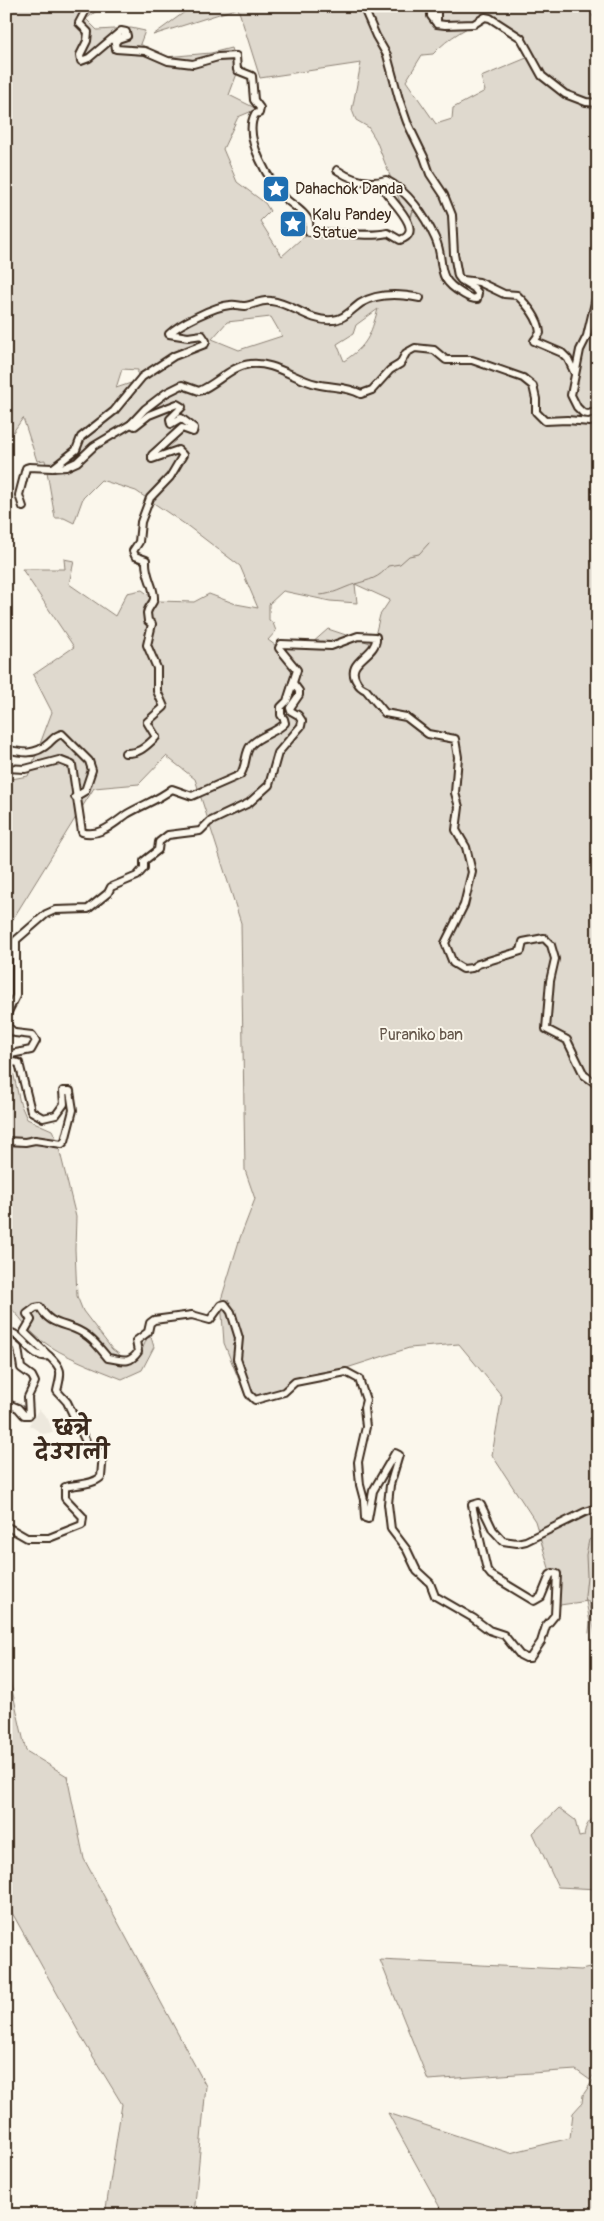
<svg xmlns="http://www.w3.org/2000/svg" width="604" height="2221" viewBox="0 0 604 2221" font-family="Pangolin,'Playpen Sans Deva',sans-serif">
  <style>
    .built { fill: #ede8dd }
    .green { fill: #dfd9ce; stroke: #8d8276; fill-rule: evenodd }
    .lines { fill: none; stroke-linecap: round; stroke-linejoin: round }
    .stream { stroke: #85796d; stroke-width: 1 }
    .minor-casing { stroke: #3b2a1e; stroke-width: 10 }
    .minor { stroke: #fbf7ec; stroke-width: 6 }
    .labels { text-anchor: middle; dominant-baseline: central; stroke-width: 4; stroke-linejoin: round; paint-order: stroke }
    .poi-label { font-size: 16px; fill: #3b2a1e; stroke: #fbf7ec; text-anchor: start }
    .park-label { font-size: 16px; fill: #64564a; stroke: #fbf7ec }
    .district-label { font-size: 21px; font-weight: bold; fill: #3b2a1e; stroke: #fbf7ec }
  </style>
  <rect width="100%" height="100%" fill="#fbf7ec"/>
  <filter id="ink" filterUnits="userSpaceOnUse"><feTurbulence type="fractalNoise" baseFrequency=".02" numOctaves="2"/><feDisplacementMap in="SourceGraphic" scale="10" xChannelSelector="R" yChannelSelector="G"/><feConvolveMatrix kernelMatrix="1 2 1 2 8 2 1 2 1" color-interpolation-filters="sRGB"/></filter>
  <g filter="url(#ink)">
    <path class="built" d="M39 1409 48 1419 53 1432 43 1434 29 1425Z"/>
    <g class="green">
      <path d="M6 6H103L86 19 97 30 131 28 145 31 140 44 165 57 211 53 231 48 238 71 229 95 257 109 238 117 223 149 237 182 265 203 270 211 260 221 282 256 309 232 388 233 400 240 408 235 414 204 409 225 376 140 368 127 356 120 352 110 361 63 260 78 238 8 153 35 193 6H586L598 24V1647L588 1601 560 1605 535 1521 492 1455 502 1396 459 1344 409 1348 247 1400 224 1343 221 1300 240 1238 255 1199 245 1170 241 923 195 779 166 756 139 784 94 788 11 922 6 958V780L28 776 52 712 33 675 74 647 22 569H65L64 559 74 561 69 584 115 616 127 593 142 590 157 601 194 602 209 594 236 604 258 608 240 566 189 527 136 491 101 480 83 498 74 523 64 518H55L45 460 37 461 23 418 6 442ZM490 18 521 38 529 57 481 77 485 91 453 108 452 119 436 124 406 81 422 55 433 54C449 37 468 26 490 18ZM378 309C370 336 368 345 344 361L337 344 353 334 356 325ZM271 317 282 336 239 350 212 339 227 322ZM122 369 138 370 137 381 116 388ZM355 584 390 600 380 615 373 644 328 629 311 644 279 648 268 640 276 631 273 623 269 620V604L283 591 330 601 357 603Z"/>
      <path d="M6 1066 12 1067 20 1103 27 1119 52 1130 57 1140 76 1217 75 1249 77 1296 83 1311 112 1349 132 1364 142 1350 147 1338 151 1337 154 1347 142 1370 122 1379C97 1369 62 1356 41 1340 27 1330 20 1315 6 1304V1257L10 1244V1234L6 1231Z"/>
      <path d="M6 1676 10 1681 26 1751 67 1776 84 1859 206 2086 194 2215H105L122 2104 86 2045 6 1902Z"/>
      <path d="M559 1808 575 1820 579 1837 584 1836C585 1826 589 1820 598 1815V1889L558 1887 533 1833Z"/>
      <path d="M380 1960 581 1970 598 1966V2069L590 2080 576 2070 428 2080Z"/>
      <path d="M598 2073V2215H444L388 2113 510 2153 570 2138 573 2113 582 2103 583 2095Z"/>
    </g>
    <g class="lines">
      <g class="stream">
        <path d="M320 595C334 594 342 588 355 584 369 580 380 578 388 566L400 564 409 556 419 554 429 543"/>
        <path d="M589 1633 590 1622 585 1596 587 1576 586 1555 589 1540 598 1533"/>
      </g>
      <g class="minor-casing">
        <g id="minor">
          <path d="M88 6 79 23 88 32 87 41 80 55 81 61 89 58 121 31 126 32 127 36 118 39 115 43 116 49 145 51 168 61 193 64 218 57 236 56 237 70 252 76 254 100 260 108 259 113 255 114C242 138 270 183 287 200 294 206 306 213 309 222 310 225 308 229 309 232 335 231 364 238 388 233L400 240C429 231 384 196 380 183"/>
          <path d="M431 6V16L437 24V6"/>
          <path d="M437 24 445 25 474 24 485 17 490 18 521 38 542 76 565 94 586 102 598 103"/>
          <path d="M337 170C353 181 369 185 386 180 408 191 425 216 435 238 447 263 432 276 463 294 468 297 471 299 477 299L478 293 474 288 461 280 458 276 454 254 452 215 444 195 430 174 424 157 407 122 399 99 387 55 376 36 363 6"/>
          <path d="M463 280 479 282 504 294 517 295C527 305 539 318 540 333L534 341 562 353 568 359 575 374"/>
          <path d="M598 290 587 336 580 350 571 395 577 407 583 413 588 414 598 411"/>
          <path d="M53 468 76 450 81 437 114 411 142 377 174 356 205 344 206 341 202 335 188 337 169 334C179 324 215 306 230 305 235 304 240 306 245 306 254 305 262 299 271 301 292 303 309 322 332 320 344 320 352 309 361 303 379 292 401 294 420 298"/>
          <path d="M23 507 19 495 26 468 29 467 52 468 66 467 77 462 94 446 131 424 145 409 166 393 182 385 199 391C217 384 231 366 250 364 273 361 294 379 316 384 332 388 346 386 361 394L372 390 390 370 400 364 406 353 415 348 434 350 446 360H472L523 378 533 386 536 399V412L545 421 567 420 590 422 598 417"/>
          <path d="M6 749C22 753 35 756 49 743 53 739 56 735 62 734L89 761 92 770 85 791 75 797"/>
          <path d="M125 753C140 754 146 746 156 737L147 722 164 707 157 691V668L147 645 152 624 148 621 147 613C148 607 153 604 154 599 155 587 145 577 146 560L135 556 133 551 139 542 141 522 150 498 170 477 183 455 178 450 152 459V455L182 428 193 432 194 428 181 418 171 424 170 419 182 407 177 404 149 415 135 426 131 424"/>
          <path d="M6 768 25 769 59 760 72 765 82 832C99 838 114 823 127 814 142 805 158 800 172 789L192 796 240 775C247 766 244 753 251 745 260 735 276 733 285 723L284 719 281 715V707L287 701 297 670 279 648 281 644 331 646 358 636 376 637C378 656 343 661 357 682 359 686 361 688 366 690L385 713 406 717 428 734 455 739 458 757 455 793 459 807 456 830 466 847 472 872 464 905 445 943 453 963 463 969 472 968 478 964 521 951 523 942 544 938 551 945 555 959 550 981 546 1029 567 1040 584 1075 598 1085"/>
          <path d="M6 1055 31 1050 36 1041 32 1035 15 1033 8 1027 6 1016 16 996V940L46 914 55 910 88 909 108 893 111 887 137 876 144 868V861L158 850 159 842 168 835 200 831 209 822 249 803 269 785 278 753 301 726 302 721 298 715 291 711 290 708 299 695V691L293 683"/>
          <path d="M6 1061 19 1063 31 1111 43 1118 56 1115 64 1104 63 1091H70L73 1110 65 1141 62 1144 35 1140 25 1142 6 1141"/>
          <path d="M6 1332C23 1331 30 1360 49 1356 64 1370 61 1373 57 1391L67 1402 87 1444 90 1448 103 1453 101 1477C92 1485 77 1484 65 1487V1498L83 1517 82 1525 49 1538H27L6 1526"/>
          <path d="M6 1338 18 1348 21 1368 32 1376 35 1382 28 1397 29 1415H24L18 1408 6 1403"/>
          <path d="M49 1356 24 1332 31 1320 27 1314 35 1308 40 1307C48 1323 60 1323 75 1329 90 1335 98 1346 108 1358 122 1360 129 1365 138 1352L136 1341 148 1332 150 1323 154 1320 192 1315 210 1320 221 1305 225 1304 231 1312 239 1338 237 1359 249 1394 255 1400 284 1392 295 1382 346 1372 359 1379 366 1400 364 1408 366 1427 358 1462 360 1485 364 1500 365 1518 368 1519 373 1491 395 1453 399 1455 390 1485 388 1504 391 1529 407 1550 417 1571 430 1583 435 1596 473 1618 489 1630 504 1635 520 1655 526 1658H530L541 1642 546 1626 555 1615 557 1574 553 1573 550 1575 541 1597 534 1601 491 1575 487 1570 472 1505 479 1503 481 1505 493 1530 503 1541 517 1543 526 1541 585 1512 598 1508"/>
        </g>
      </g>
      <use href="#minor" class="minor"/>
    </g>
  </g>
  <defs>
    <g id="sight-square" transform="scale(1.4375)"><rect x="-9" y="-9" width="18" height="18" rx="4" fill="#1f6fb2" stroke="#fbf7ec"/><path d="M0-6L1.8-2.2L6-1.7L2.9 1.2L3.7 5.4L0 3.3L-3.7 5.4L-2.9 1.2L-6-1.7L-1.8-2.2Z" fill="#fff"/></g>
  </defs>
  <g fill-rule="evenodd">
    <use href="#sight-square" x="276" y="189"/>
    <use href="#sight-square" x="293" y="224"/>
  </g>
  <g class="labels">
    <g class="poi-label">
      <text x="295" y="189">Dahachok Danda</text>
      <text x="312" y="215">Kalu Pandey<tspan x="312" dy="18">Statue</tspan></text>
    </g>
    <g class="park-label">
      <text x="421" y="1035">Puraniko ban</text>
    </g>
    <g class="district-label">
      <text x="72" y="1428">छत्रे<tspan x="72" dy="24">देउराली</tspan></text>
    </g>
  </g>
  <rect width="604" height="2221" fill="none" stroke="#fbf7ec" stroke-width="25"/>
  <rect x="12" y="12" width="579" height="2196" fill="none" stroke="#3b2a1e" stroke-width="2" filter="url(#ink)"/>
</svg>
